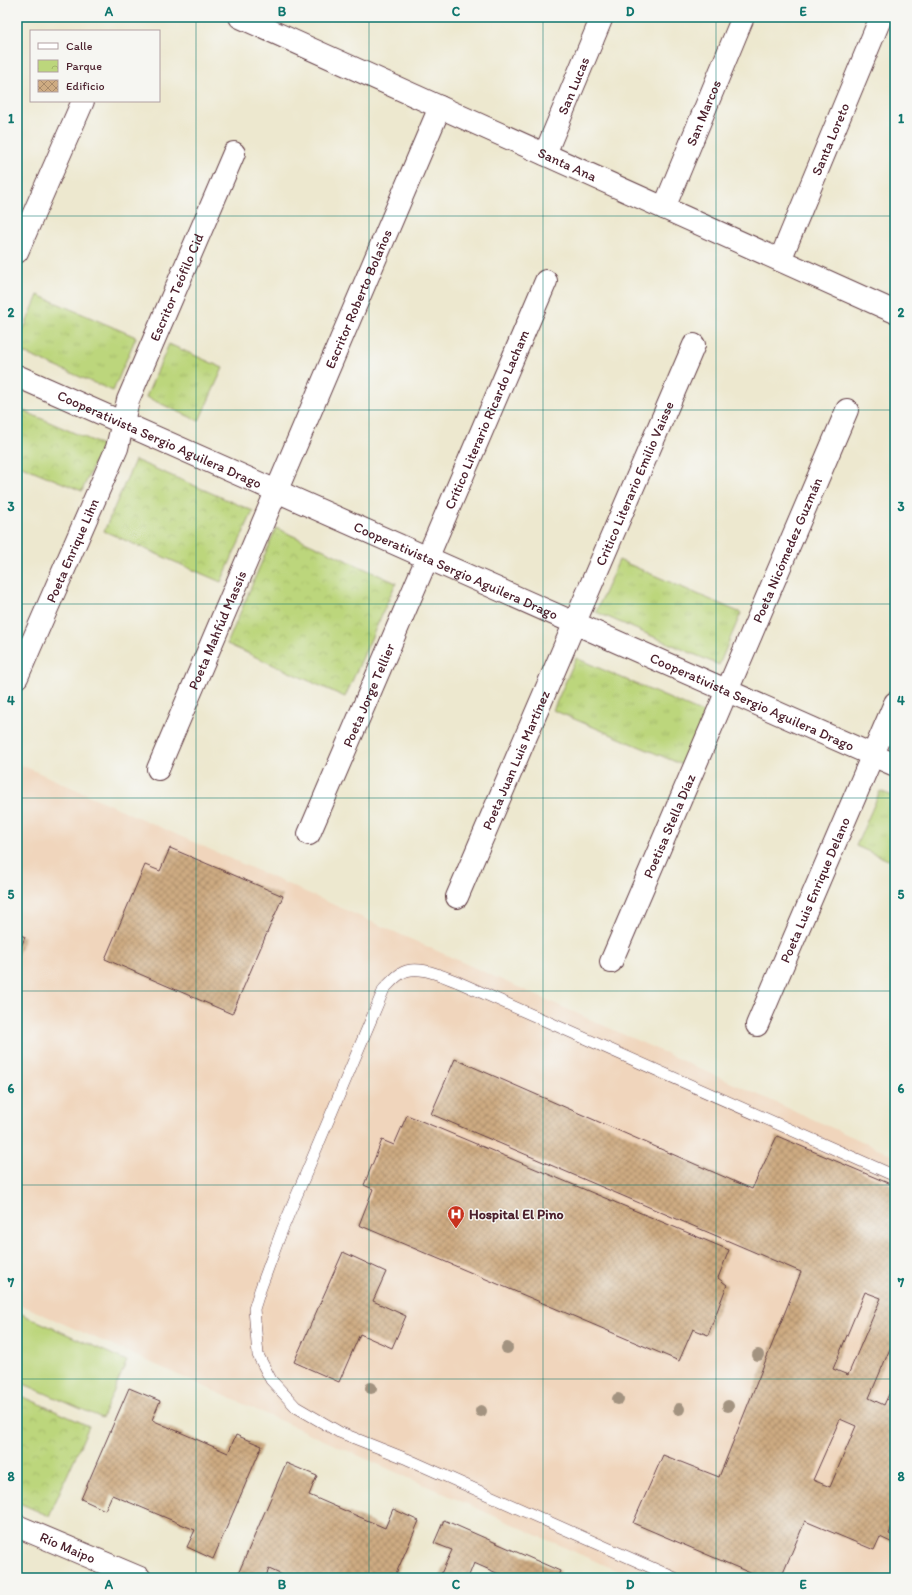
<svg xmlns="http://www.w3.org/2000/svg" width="912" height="1595" viewBox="0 0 912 1595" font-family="Itim,sans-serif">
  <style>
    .built { fill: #f0d5bc }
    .grass { fill: url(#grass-tufts); stroke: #837a54 }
    .park { fill: url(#park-crowns); stroke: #837a54 }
    .garden { fill: #bcd67c; stroke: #837a54 }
    .building { fill: url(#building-cross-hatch); fill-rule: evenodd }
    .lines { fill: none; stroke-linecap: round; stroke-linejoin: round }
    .service-casing { stroke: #623d44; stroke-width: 12 }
    .minor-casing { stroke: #623d44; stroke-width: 24 }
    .service { stroke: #fff; stroke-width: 11 }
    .minor { stroke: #fff; stroke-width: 22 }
    .tree { fill: #a39380 }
    .grid { fill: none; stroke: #0f766e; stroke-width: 1; stroke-opacity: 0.55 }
    .labels { text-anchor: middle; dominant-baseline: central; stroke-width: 3; stroke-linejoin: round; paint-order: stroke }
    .street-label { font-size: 14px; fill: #4a1f2b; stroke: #f6f6f2 }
    .poi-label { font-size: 14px; font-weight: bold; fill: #4a1f2b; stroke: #f6f6f2; text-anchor: start }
    .neatline { fill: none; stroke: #0f766e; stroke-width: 1.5 }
    .grid-label { font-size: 13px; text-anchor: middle; font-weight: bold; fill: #0f766e }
  </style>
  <defs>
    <pattern id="grass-tufts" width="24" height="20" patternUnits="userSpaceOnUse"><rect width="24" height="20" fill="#bcd67c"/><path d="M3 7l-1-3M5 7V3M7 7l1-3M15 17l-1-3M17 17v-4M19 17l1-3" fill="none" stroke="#a3b76b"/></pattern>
    <pattern id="park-crowns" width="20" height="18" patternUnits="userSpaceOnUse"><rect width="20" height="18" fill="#bcd67c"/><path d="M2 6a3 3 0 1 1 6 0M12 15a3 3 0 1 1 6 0" fill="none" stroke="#a3b76b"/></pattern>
    <pattern id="building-cross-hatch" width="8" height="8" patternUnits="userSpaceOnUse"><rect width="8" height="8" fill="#ceab82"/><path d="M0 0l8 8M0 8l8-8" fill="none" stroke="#a98b6b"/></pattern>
  </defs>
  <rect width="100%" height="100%" fill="#f6f6f2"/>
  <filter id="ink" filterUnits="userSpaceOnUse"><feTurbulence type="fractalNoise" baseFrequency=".025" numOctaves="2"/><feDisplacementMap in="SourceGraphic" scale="8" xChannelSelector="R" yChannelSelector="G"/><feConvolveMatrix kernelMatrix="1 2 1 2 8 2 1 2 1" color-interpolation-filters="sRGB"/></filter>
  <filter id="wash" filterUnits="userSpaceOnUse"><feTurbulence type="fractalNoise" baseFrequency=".012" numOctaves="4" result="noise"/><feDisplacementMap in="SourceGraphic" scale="16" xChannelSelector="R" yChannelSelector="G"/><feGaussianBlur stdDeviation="0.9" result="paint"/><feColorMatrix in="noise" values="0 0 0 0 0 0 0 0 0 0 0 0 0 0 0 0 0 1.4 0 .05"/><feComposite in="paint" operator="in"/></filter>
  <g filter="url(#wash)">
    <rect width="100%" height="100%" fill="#ede8cf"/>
    <path class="built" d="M17 763 895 1156V1578H633L17 1303Z"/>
    <g class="grass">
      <path d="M38 295 136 337 113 391 17 350V345Z"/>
      <path d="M169 344 223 368 199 421 146 397Z"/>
      <path d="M619 560 741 613 719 665 596 612Z"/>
      <path d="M576 658 705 714 683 765 553 710Z"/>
      <path d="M880 791 895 797V863L856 846Z"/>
    </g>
    <g class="park">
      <path d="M17 408 102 445 82 491 17 464Z"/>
      <path d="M135 460 253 511 221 582 104 531Z"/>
      <path d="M276 528 396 583 345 697 227 644Z"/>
      <path d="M17 1394 89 1426 49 1516 17 1502Z"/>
    </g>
    <path class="garden" d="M17 1312 127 1361 102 1418 17 1381Z"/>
    <g id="blocks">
      <g class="building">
        <path d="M170 848 283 896 232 1014 105 959 145 865 160 871Z"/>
        <path d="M17 933 25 937 17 957Z"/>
        <path d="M455 1059 752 1189 777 1136 895 1186V1337L869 1398 884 1405 895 1381V1520L889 1534 895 1537V1544L880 1537 874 1550 805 1521 781 1578H762L633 1523 663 1455 719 1477 801 1272 431 1114ZM865 1292 881 1298 848 1375 833 1369ZM840 1419 856 1426 830 1487 813 1480Z"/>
        <path d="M407 1115 729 1250 718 1278 727 1285 708 1335 693 1329 679 1361 359 1225 373 1189 364 1185 382 1140 394 1145Z"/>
        <path d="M343 1252 386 1272 373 1301 406 1316 392 1348 360 1334 339 1382 294 1362Z"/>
        <path d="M129 1388 160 1401 152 1420 228 1453 236 1435 262 1446 213 1559 187 1547 195 1530 112 1495 105 1510 81 1499Z"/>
        <path d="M286 1463 317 1476 309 1495 385 1528 393 1509 419 1521 394 1578H289L269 1569 265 1578H247L238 1574Z"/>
        <path d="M444 1520 560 1571 557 1578H508L474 1563 468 1578H439L452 1550 434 1543Z"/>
      </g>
    </g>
  </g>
  <g filter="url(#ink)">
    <use href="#blocks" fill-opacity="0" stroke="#623d44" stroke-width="1"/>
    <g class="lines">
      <g class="service-casing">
        <path id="service" d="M675 1578 407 1459 339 1432 296 1407 271 1380 258 1355 254 1309 260 1290 282 1230 384 989C389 984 394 978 400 974 416 963 442 976 458 982L895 1176"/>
      </g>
      <g class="minor-casing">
        <g id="minor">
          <path id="s1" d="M240 17 895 312"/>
          <path id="s2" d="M545 154 602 17"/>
          <path id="s3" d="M664 208 743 17"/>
          <path d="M17 252 83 101"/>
          <path id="s4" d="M780 260 881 17"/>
          <path id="s5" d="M17 376 895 765"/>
          <path id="s6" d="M17 677 117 448 128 400 234 153"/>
          <path id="s7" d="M158 769 440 107"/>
          <path id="s8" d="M309 834 546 281"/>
          <path id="s9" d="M457 897 694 345"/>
          <path id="s10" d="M611 962 847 410"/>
          <path id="s11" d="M757 1025 895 703"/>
          <path id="s12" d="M17 1526 140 1578"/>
        </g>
      </g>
      <use href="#service" class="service"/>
      <use href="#minor" class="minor"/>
    </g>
    <g class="tree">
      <circle cx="507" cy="1348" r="6"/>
      <circle cx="758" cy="1355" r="6"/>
      <circle cx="371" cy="1388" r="6"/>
      <circle cx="618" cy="1399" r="6"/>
      <circle cx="728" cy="1406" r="6"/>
      <circle cx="679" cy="1409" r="6"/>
      <circle cx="481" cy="1411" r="6"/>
    </g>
  </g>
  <path class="grid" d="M196 17V1578M369 17V1578M543 17V1578M716 17V1578M17 216H895M17 410H895M17 604H895M17 798H895M17 991H895M17 1185H895M17 1379H895"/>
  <defs>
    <g id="hospital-pin" transform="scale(0.9)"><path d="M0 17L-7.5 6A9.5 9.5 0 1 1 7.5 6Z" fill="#c8321e" stroke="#f6f6f2"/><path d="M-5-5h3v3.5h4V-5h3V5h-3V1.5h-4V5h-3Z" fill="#fff"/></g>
  </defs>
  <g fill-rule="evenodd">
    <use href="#hospital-pin" x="456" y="1214"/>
  </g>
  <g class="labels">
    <g class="street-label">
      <text stroke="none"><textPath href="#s2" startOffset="74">San Lucas</textPath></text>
      <text stroke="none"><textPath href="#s3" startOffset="103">San Marcos</textPath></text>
      <text stroke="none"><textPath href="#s4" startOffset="131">Santa Loreto</textPath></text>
      <text stroke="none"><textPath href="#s1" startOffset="359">Santa Ana</textPath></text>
      <text stroke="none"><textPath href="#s6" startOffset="422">Escritor Teófilo Cid</textPath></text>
      <text stroke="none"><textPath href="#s7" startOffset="511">Escritor Roberto Bolaños</textPath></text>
      <text stroke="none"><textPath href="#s8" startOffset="451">Crítico Literario Ricardo Lacham</textPath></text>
      <text stroke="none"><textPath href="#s5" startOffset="156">Cooperativista Sergio Aguilera Drago</textPath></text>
      <text stroke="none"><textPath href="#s9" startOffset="450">Critico Literario Emilio Vaisse</textPath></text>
      <text stroke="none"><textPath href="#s10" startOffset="448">Poeta Nicómedez Guzmán</textPath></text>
      <text stroke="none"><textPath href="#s6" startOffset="138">Poeta Enrique Lihn</textPath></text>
      <text stroke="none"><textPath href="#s5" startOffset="480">Cooperativista Sergio Aguilera Drago</textPath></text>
      <text stroke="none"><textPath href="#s7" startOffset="151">Poeta Mahfúd Massís</textPath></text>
      <text stroke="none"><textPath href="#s8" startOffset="151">Poeta Jorge Tellier</textPath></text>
      <text stroke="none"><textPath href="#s5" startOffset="804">Cooperativista Sergio Aguilera Drago</textPath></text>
      <text stroke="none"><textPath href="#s9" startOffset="149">Poeta Juan Luis Martínez</textPath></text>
      <text stroke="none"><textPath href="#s10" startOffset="148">Poetisa Stella Díaz</textPath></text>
      <text stroke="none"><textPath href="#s11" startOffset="147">Poeta Luis Enrique Delano</textPath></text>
      <text stroke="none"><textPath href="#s12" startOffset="55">Río Maipo</textPath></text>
    </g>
    <g class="poi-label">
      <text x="469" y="1214">Hospital El Pino</text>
    </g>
  </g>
  <rect width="912" height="1595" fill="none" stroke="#f6f6f2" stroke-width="44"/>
  <rect x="30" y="30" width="130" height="72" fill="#f6f6f2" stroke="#b1a0a2"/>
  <rect x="38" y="43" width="20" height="6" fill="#ffffff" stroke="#b1a0a2"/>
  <text x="66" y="50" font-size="12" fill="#4a1f2b">Calle</text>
  <rect x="38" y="60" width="20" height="12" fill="url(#park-crowns)" stroke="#b1a0a2"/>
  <text x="66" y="70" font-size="12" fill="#4a1f2b">Parque</text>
  <rect x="38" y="80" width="20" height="12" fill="url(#building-cross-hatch)" stroke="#b1a0a2"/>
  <text x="66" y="90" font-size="12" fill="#4a1f2b">Edificio</text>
  <rect x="22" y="22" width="868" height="1551" class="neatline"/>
  <g class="grid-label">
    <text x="109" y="16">A</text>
    <text x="282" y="16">B</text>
    <text x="456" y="16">C</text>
    <text x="630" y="16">D</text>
    <text x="803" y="16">E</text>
    <text x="11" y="123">1</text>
    <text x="901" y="123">1</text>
    <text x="11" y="317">2</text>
    <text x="901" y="317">2</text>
    <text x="11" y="511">3</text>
    <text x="901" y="511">3</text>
    <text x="11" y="705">4</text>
    <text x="901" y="705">4</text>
    <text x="11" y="899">5</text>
    <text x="901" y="899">5</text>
    <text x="11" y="1093">6</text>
    <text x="901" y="1093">6</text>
    <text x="11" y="1287">7</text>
    <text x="901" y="1287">7</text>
    <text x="11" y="1481">8</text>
    <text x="901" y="1481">8</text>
    <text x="109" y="1589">A</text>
    <text x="282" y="1589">B</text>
    <text x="456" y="1589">C</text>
    <text x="630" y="1589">D</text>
    <text x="803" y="1589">E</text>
  </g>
</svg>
